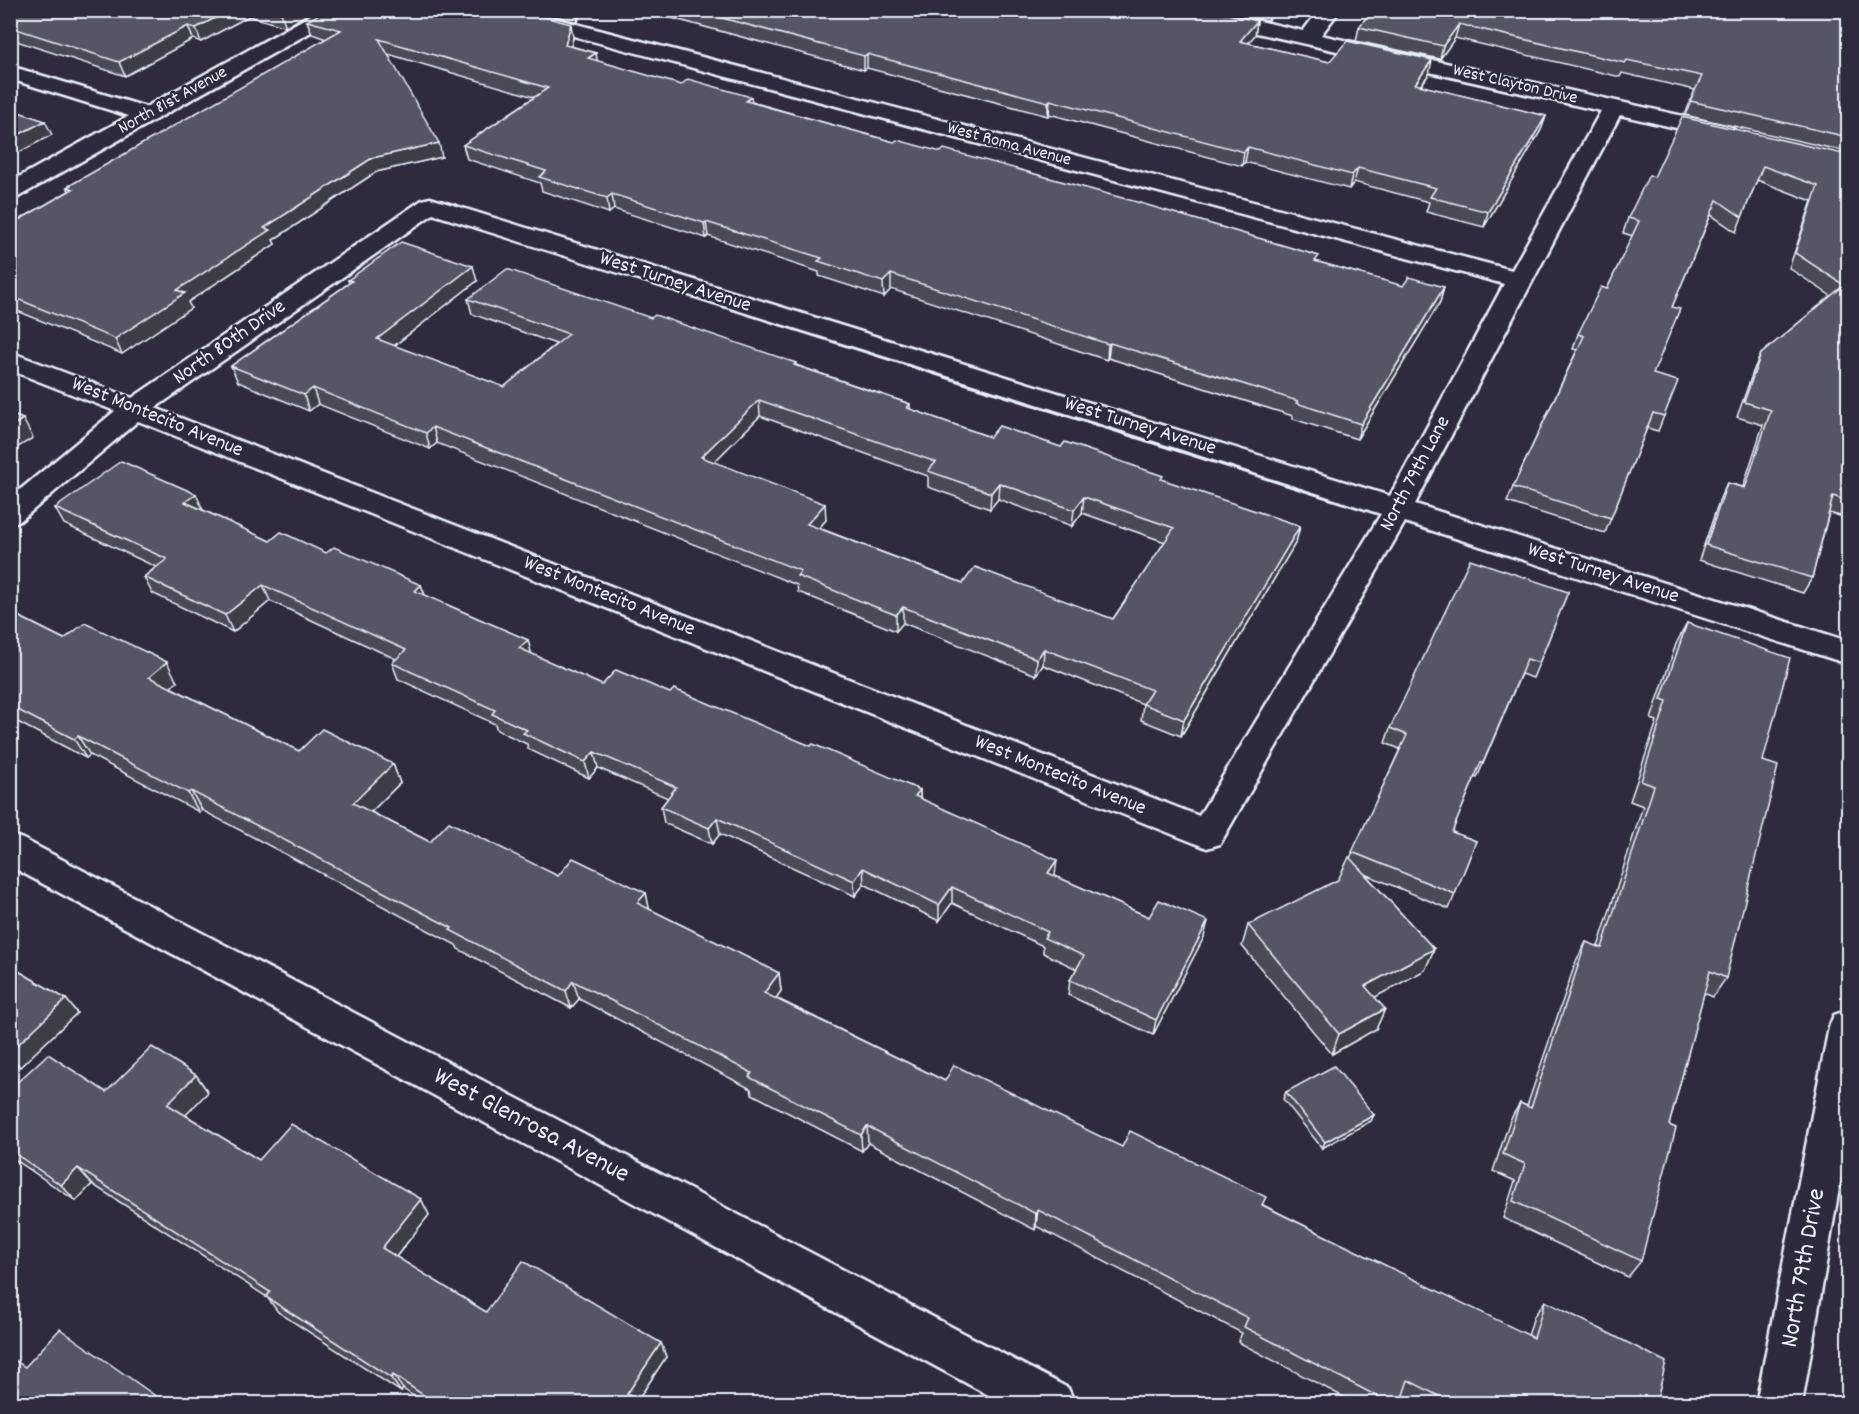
<svg xmlns="http://www.w3.org/2000/svg" width="1859" height="1414" viewBox="0 0 1859 1414" font-family="Dekko,sans-serif">
  <style>
    .lines { fill: none; stroke-linecap: round; stroke-linejoin: round }
    .minor-casing { stroke: #e8f1f8; stroke-width: 5 }
    .minor { fill: #2f2a3d; fill-rule: evenodd }
    .wall { fill: #4b4957; stroke: #e8f1f8; stroke-width: 1.5; fill-rule: evenodd }
    .shaded-wall { fill: #3d3c47; stroke: #e8f1f8; stroke-width: 1.5 }
    .building { fill: #575565; stroke: #e8f1f8; stroke-width: 1.5; fill-rule: evenodd }
    .labels { text-anchor: middle; dominant-baseline: central; stroke-width: 5; stroke-linejoin: round; paint-order: stroke }
    .far-street-label { font-size: 18px; fill: #e8f1f8; stroke: #2f2a3d }
    .street-label { font-size: 21px; fill: #e8f1f8; stroke: #2f2a3d }
    .near-street-label { font-size: 26px; fill: #e8f1f8; stroke: #2f2a3d }
  </style>
  <rect width="100%" height="100%" fill="#2f2a3d"/>
  <filter id="ink" filterUnits="userSpaceOnUse"><feTurbulence type="fractalNoise" baseFrequency=".0167" numOctaves="2"/><feDisplacementMap in="SourceGraphic" scale="12" xChannelSelector="R" yChannelSelector="G"/><feConvolveMatrix kernelMatrix="1 2 1 2 8 2 1 2 1" color-interpolation-filters="sRGB"/></filter>
  <g filter="url(#ink)">
    <g class="lines">
      <g class="minor-casing">
        <g id="minor">
          <path d="M320 10H346L343 14 18 197 10 199V182L129 116 10 79V66L146 107Z"/>
          <path d="M488 10H523L1512 270 1601 111 1182 16 1175 14 1172 10H1211L1303 31 1319 10H1340L1321 35 1732 127 1735 132 1732 137 1724 139 1620 115 1415 504 1848 641V664L1405 522 1220 844 1207 848 138 421 20 521 10 524V498L115 411 10 370V352L132 398 422 200 430 198 1390 496 1504 284 491 14ZM433 214C748 315 1065 411 1381 514L1199 816 155 408Z"/>
          <path d="M10 835 23 839 1068 1388 1075 1404H1005L10 866Z"/>
          <path d="M1848 1010V1136L1802 1404H1756L1829 1027 1834 1015Z"/>
        </g>
      </g>
      <use href="#minor" class="minor"/>
    </g>
    <g class="wall">
      <path d="M10 10H314L286 27 249 16 201 42 193 39 125 76 10 39Z"/>
      <path d="M534 10H581L578 22Z"/>
      <path d="M642 10H1211L1257 21 1255 35 1248 43 1329 62 1429 74 1421 86 1546 116 1541 130 1484 227 1426 212 1429 202 1354 182 1349 189 1245 162 1242 166 1049 114 1048 116 867 68 864 70Z"/>
      <path d="M1223 10H1277L1268 21Z"/>
      <path d="M1848 10V152L1685 115 1695 90 1622 73 1620 77 1455 38 1440 59 1356 41 1359 27Z"/>
      <path d="M307 21 573 38 571 46 596 53 597 61 681 85 751 97 752 102 1403 286 1444 287 1440 302 1357 439 1293 419V416L1108 358 1107 360 891 289 884 297 819 276V272L708 236 706 238 614 209 609 213 542 191 540 183 467 159 463 145 534 97 388 54 442 157 376 172 273 240 275 244 188 302 191 308 122 354 10 308V225L69 191 67 187 326 39 312 34Z"/>
      <path d="M1848 155 1847 444 1848 501 1840 516 1829 513 1812 578 1803 593 1699 560 1720 498 1727 483 1743 487 1763 425 1737 417 1754 369 1761 354 1831 296 1789 268 1812 201 1757 180 1736 232 1711 215 1672 307 1653 374 1664 416 1658 431 1647 428 1605 533 1507 502 1513 487 1577 350 1573 349 1578 334 1607 289 1633 236 1623 233 1628 218 1654 177Z"/>
      <path d="M348 280 477 281 394 346 504 387 556 344 472 314 468 299 651 318 796 363V365L910 404V409L990 437 1061 447 1162 480 1300 526 1296 542 1181 736 1141 720 1143 704 1043 665 1036 675 903 623 896 631 798 592 797 585 437 443 430 449 318 404 309 411 238 382 231 366 349 283ZM760 416 928 476V487L990 509 998 499 1072 526 1082 513 1165 542 1113 619 963 583 819 528 826 520 714 462Z"/>
      <path d="M55 508 203 510 270 541 326 553 421 585 425 595 528 640 531 654 602 685 670 693 811 746 920 790V798L1055 876 1149 917 1204 937 1153 1035 1068 995 1070 980 1077 969 1043 953V946L952 903 939 921 864 884 855 896 720 834 712 844 664 823 661 807 668 798 598 768 589 778 528 749 527 744 497 730 495 724 398 679 392 663 396 659 270 601 233 632 152 593 144 577 156 567 64 524Z"/>
      <path d="M1568 592 1533 678 1521 674 1477 778 1475 777 1452 832 1476 841 1449 909 1365 874 1434 949 1425 970 1374 997 1385 1009 1376 1029 1332 1054 1242 946 1248 925 1338 880 1350 858 1400 749 1385 743 1390 728Z"/>
      <path d="M10 612 64 639 177 682 170 687 299 751 393 764 400 783 371 812 430 842 558 876 646 893 649 909 779 973 781 991 776 998 945 1081 1122 1147 1263 1205 1528 1336 1534 1316 1545 1301 1656 1404H1418L1403 1395 1400 1404H1357L1238 1342 1242 1333 1036 1226 1035 1230 868 1143 862 1151 752 1094 751 1089 579 999 571 1008 458 949 456 945 202 810 199 812 90 755 86 758 10 718Z"/>
      <path d="M1687 623 1763 761 1726 978 1713 997 1704 993 1669 1125 1641 1261 1628 1277 1503 1218 1515 1181 1493 1171 1510 1120 1520 1103 1527 1106 1576 961 1586 942 1598 947 1643 806 1630 801 1657 721 1651 719 1676 644Z"/>
      <path d="M10 966 66 999 77 1013 20 1067 10 1061Z"/>
      <path d="M196 1075 208 1092 185 1115 259 1160 421 1199 429 1215 396 1257 486 1312 661 1343 666 1357 638 1400 644 1404H425L403 1389 401 1392 278 1312 267 1297 92 1184 76 1201 10 1156V1089L106 1092Z"/>
      <path d="M1286 1092 1371 1121 1322 1148 1283 1099Z"/>
    </g>
    <g class="shaded-wall">
      <path d="M230 10H248L249 16 201 42 196 28Z"/>
      <path d="M286 10H314L286 27 281 13Z"/>
      <path d="M576 10H581L578 22Z"/>
      <path d="M1269 10H1277L1268 21Z"/>
      <path d="M1257 21 1255 35 1238 55 1240 41Z"/>
      <path d="M571 24 573 38 568 58 565 45Z"/>
      <path d="M1459 24 1455 38 1440 59 1443 46Z"/>
      <path d="M188 26 193 39 125 76 119 62Z"/>
      <path d="M596 53 598 67 588 58Z"/>
      <path d="M867 54V68L864 70V56Z"/>
      <path d="M1432 60 1429 74 1411 98 1415 84Z"/>
      <path d="M1050 100 1049 114 1048 116V102Z"/>
      <path d="M1546 116 1541 130 1484 227 1488 212Z"/>
      <path d="M45 121 52 135 10 157V139Z"/>
      <path d="M439 143 442 157 376 172 273 240 275 244 188 302 191 308 122 354 115 339 177 290 264 228 372 158Z"/>
      <path d="M1248 147 1245 162 1242 166 1244 152Z"/>
      <path d="M1358 168 1354 182 1349 189 1352 175Z"/>
      <path d="M612 194 614 209 609 213 607 198Z"/>
      <path d="M706 222 708 236 706 238 704 223Z"/>
      <path d="M473 266 477 281 382 355 377 339Z"/>
      <path d="M891 274V289L884 297 883 282Z"/>
      <path d="M1444 287 1440 302 1357 439 1361 424Z"/>
      <path d="M1110 343 1108 358 1107 360 1108 344Z"/>
      <path d="M313 388 318 404 309 411 304 395Z"/>
      <path d="M759 400 760 416 703 473 701 457Z"/>
      <path d="M23 419 33 438 10 452V427Z"/>
      <path d="M433 427 437 443 430 449 426 433Z"/>
      <path d="M999 483 998 499 990 509 991 493Z"/>
      <path d="M196 494 203 510 185 502Z"/>
      <path d="M1084 497 1082 513 1072 526 1074 510Z"/>
      <path d="M825 504 826 520 808 540 807 524Z"/>
      <path d="M1300 526 1296 542 1181 736 1184 720Z"/>
      <path d="M263 585 270 601 233 632 225 615Z"/>
      <path d="M421 585 427 601 415 591Z"/>
      <path d="M903 607V623L896 631V615Z"/>
      <path d="M528 640 532 656 519 648Z"/>
      <path d="M1044 649 1043 665 1036 675 1037 659Z"/>
      <path d="M167 662 177 682 160 696 149 677Z"/>
      <path d="M78 736 90 755 86 758 74 739Z"/>
      <path d="M594 752 598 768 589 778 585 762Z"/>
      <path d="M393 764 400 783 361 822 353 803Z"/>
      <path d="M920 790V806L915 796Z"/>
      <path d="M191 791 202 810 199 812 188 793Z"/>
      <path d="M717 818 720 834 712 844 709 828Z"/>
      <path d="M1057 860 1055 875 1047 889 1048 873Z"/>
      <path d="M863 868 864 884 855 896 854 881Z"/>
      <path d="M952 887V903L939 921V905Z"/>
      <path d="M646 893 650 912 637 903Z"/>
      <path d="M1208 921 1204 937 1153 1035 1156 1020Z"/>
      <path d="M1434 949 1425 970 1357 1007 1365 986Z"/>
      <path d="M779 973 781 991 767 1011 764 993Z"/>
      <path d="M573 981 579 999 571 1008 566 991Z"/>
      <path d="M66 999 77 1013 20 1067 10 1056V1052Z"/>
      <path d="M1385 1009 1376 1029 1332 1054 1339 1034Z"/>
      <path d="M196 1075 208 1092 180 1121 167 1104Z"/>
      <path d="M1374 1115 1371 1121 1322 1148 1325 1142Z"/>
      <path d="M867 1126 868 1143 862 1151 861 1135Z"/>
      <path d="M78 1168 92 1184 76 1201 61 1185Z"/>
      <path d="M421 1199 429 1215 391 1263 382 1248Z"/>
      <path d="M1038 1210 1036 1226 1035 1230 1036 1214Z"/>
      <path d="M661 1343 666 1357 635 1404 627 1394Z"/>
      <path d="M393 1375 403 1389 401 1392 391 1378Z"/>
    </g>
    <g class="building">
      <path d="M10 10H230L196 28 188 26 119 62 10 27Z"/>
      <path d="M273 10H286L281 13Z"/>
      <path d="M326 10H518L571 24 565 45 596 53 588 58 681 85 688 79 751 97 746 101 894 142 897 140 941 152 944 149 1137 202 1319 256 1315 261 1403 286 1409 277 1444 287 1361 424 1296 403 1298 401 1110 343 1108 344 891 274 883 282 818 261 822 258 706 222 704 223 612 194 607 198 539 177 546 171 463 145 548 88 379 39 439 143 372 158 264 228 270 230 177 290 185 293 115 339 10 296V225L73 189 67 187 341 30 307 21Z"/>
      <path d="M692 10H1211L1257 21 1240 41 1329 62 1347 41 1432 60 1415 84 1546 116 1488 212 1430 197 1436 188 1358 168 1352 175 1248 147 1244 152 1050 100 1048 102 867 54 864 56Z"/>
      <path d="M1372 10H1848V137L1690 101 1702 76 1627 60 1625 63 1459 24 1443 46 1359 27Z"/>
      <path d="M10 109 45 121 10 139Z"/>
      <path d="M1682 117 1848 155V439L1847 444H1848V501L1833 496 1812 578 1706 545 1727 483 1745 488 1771 410 1744 402 1761 354 1844 285 1795 253 1818 186 1763 166 1742 217 1717 200 1672 307 1680 309 1653 374 1678 381 1664 416 1653 413 1611 518 1513 487 1584 336 1578 334 1601 287 1607 289 1639 221 1628 218 1649 175 1654 177Z"/>
      <path d="M401 242 473 266 377 339 504 387 569 334 468 299 507 269 651 318 655 315 796 363 794 365 910 404 907 408 990 437 999 426 1061 447 1065 442 1163 476 1161 479 1300 526 1184 720 1143 704 1152 690 1044 649 1037 659 903 607 896 615 797 576 801 571 433 427 426 433 313 388 304 395 231 366 352 281 348 280ZM759 400 936 462 928 471 991 493 999 483 1074 510 1084 497 1174 528 1113 619 975 567 963 583 807 524 825 504 701 457Z"/>
      <path d="M10 414 23 419 10 427Z"/>
      <path d="M121 461 196 494 185 502 270 541 281 532 326 553 334 547 421 585 415 591 528 640 519 648 602 685 616 670 670 693 674 689 811 746 813 744 920 790 915 796 1057 860 1048 873 1149 917 1159 900 1208 921 1156 1020 1070 980 1084 956 1044 938 1048 932 952 887 939 905 863 868 854 881 717 818 709 828 661 807 676 787 594 752 585 762 523 733 527 730 492 714 495 710 392 663 406 650 263 585 225 615 144 577 167 559 55 508Z"/>
      <path d="M1470 559 1568 592 1539 663 1527 659 1483 763 1481 762 1452 832 1476 841 1455 894 1352 852 1407 735 1390 728Z"/>
      <path d="M10 612 64 639 85 623 167 662 149 677 299 751 322 729 393 764 353 803 430 842 449 822 558 876 573 858 646 893 637 903 779 973 764 993 945 1081 954 1065 1122 1147 1130 1131 1266 1197 1262 1205 1534 1338 1545 1301 1666 1362 1656 1404H1454L1408 1380 1400 1404H1392L1244 1327 1248 1318 1038 1210 1036 1214 867 1126 861 1135 749 1077 752 1073 573 981 566 991 450 930 452 928 191 791 188 793 78 736 74 739 10 706Z"/>
      <path d="M1687 623 1790 658 1763 761 1778 766 1726 978 1710 971 1669 1125 1676 1128 1641 1261 1513 1201 1525 1164 1503 1154 1520 1103 1531 1108 1586 942 1602 948 1654 786 1641 781 1667 701 1661 699Z"/>
      <path d="M1349 857 1434 949 1365 986 1385 1009 1339 1034 1248 925 1338 880Z"/>
      <path d="M10 966 66 999 10 1052Z"/>
      <path d="M152 1047 196 1075 167 1104 259 1160 291 1124 421 1199 382 1248 486 1312 523 1261 661 1343 627 1394 644 1404H437L393 1375 391 1378 266 1297 270 1292 78 1168 61 1185 10 1150V1089L48 1054 106 1092Z"/>
      <path d="M1334 1066 1374 1115 1325 1142 1286 1092Z"/>
      <path d="M60 1329 167 1404H10V1357L25 1367Z"/>
    </g>
  </g>
  <g class="labels">
    <g class="far-street-label">
      <text transform="translate(1515 85) rotate(13)">West Clayton Drive</text>
      <text transform="translate(173 101) rotate(-29)">North 81st Avenue</text>
      <text transform="translate(1009 145) rotate(15)">West Roma Avenue</text>
    </g>
    <g class="street-label">
      <text transform="translate(675 283) rotate(18)">West Turney Avenue</text>
      <text transform="translate(230 343) rotate(-35)">North 80th Drive</text>
      <text transform="translate(157 418) rotate(22)">West Montecito Avenue</text>
      <text transform="translate(1140 427) rotate(17)">West Turney Avenue</text>
      <text transform="translate(1416 474) rotate(-62)">North 79th Lane</text>
      <text transform="translate(1603 574) rotate(18)">West Turney Avenue</text>
      <text transform="translate(609 597) rotate(22)">West Montecito Avenue</text>
      <text transform="translate(1060 776) rotate(22)">West Montecito Avenue</text>
    </g>
    <g class="near-street-label">
      <text transform="translate(531 1126) rotate(28)">West Glenrosa Avenue</text>
      <text transform="translate(1804 1268) rotate(-80)">North 79th Drive</text>
    </g>
  </g>
  <rect width="1859" height="1414" fill="none" stroke="#2f2a3d" stroke-width="36"/>
  <rect x="18" y="18" width="1823" height="1378" fill="none" stroke="#e8f1f8" stroke-width="2" filter="url(#ink)"/>
</svg>
